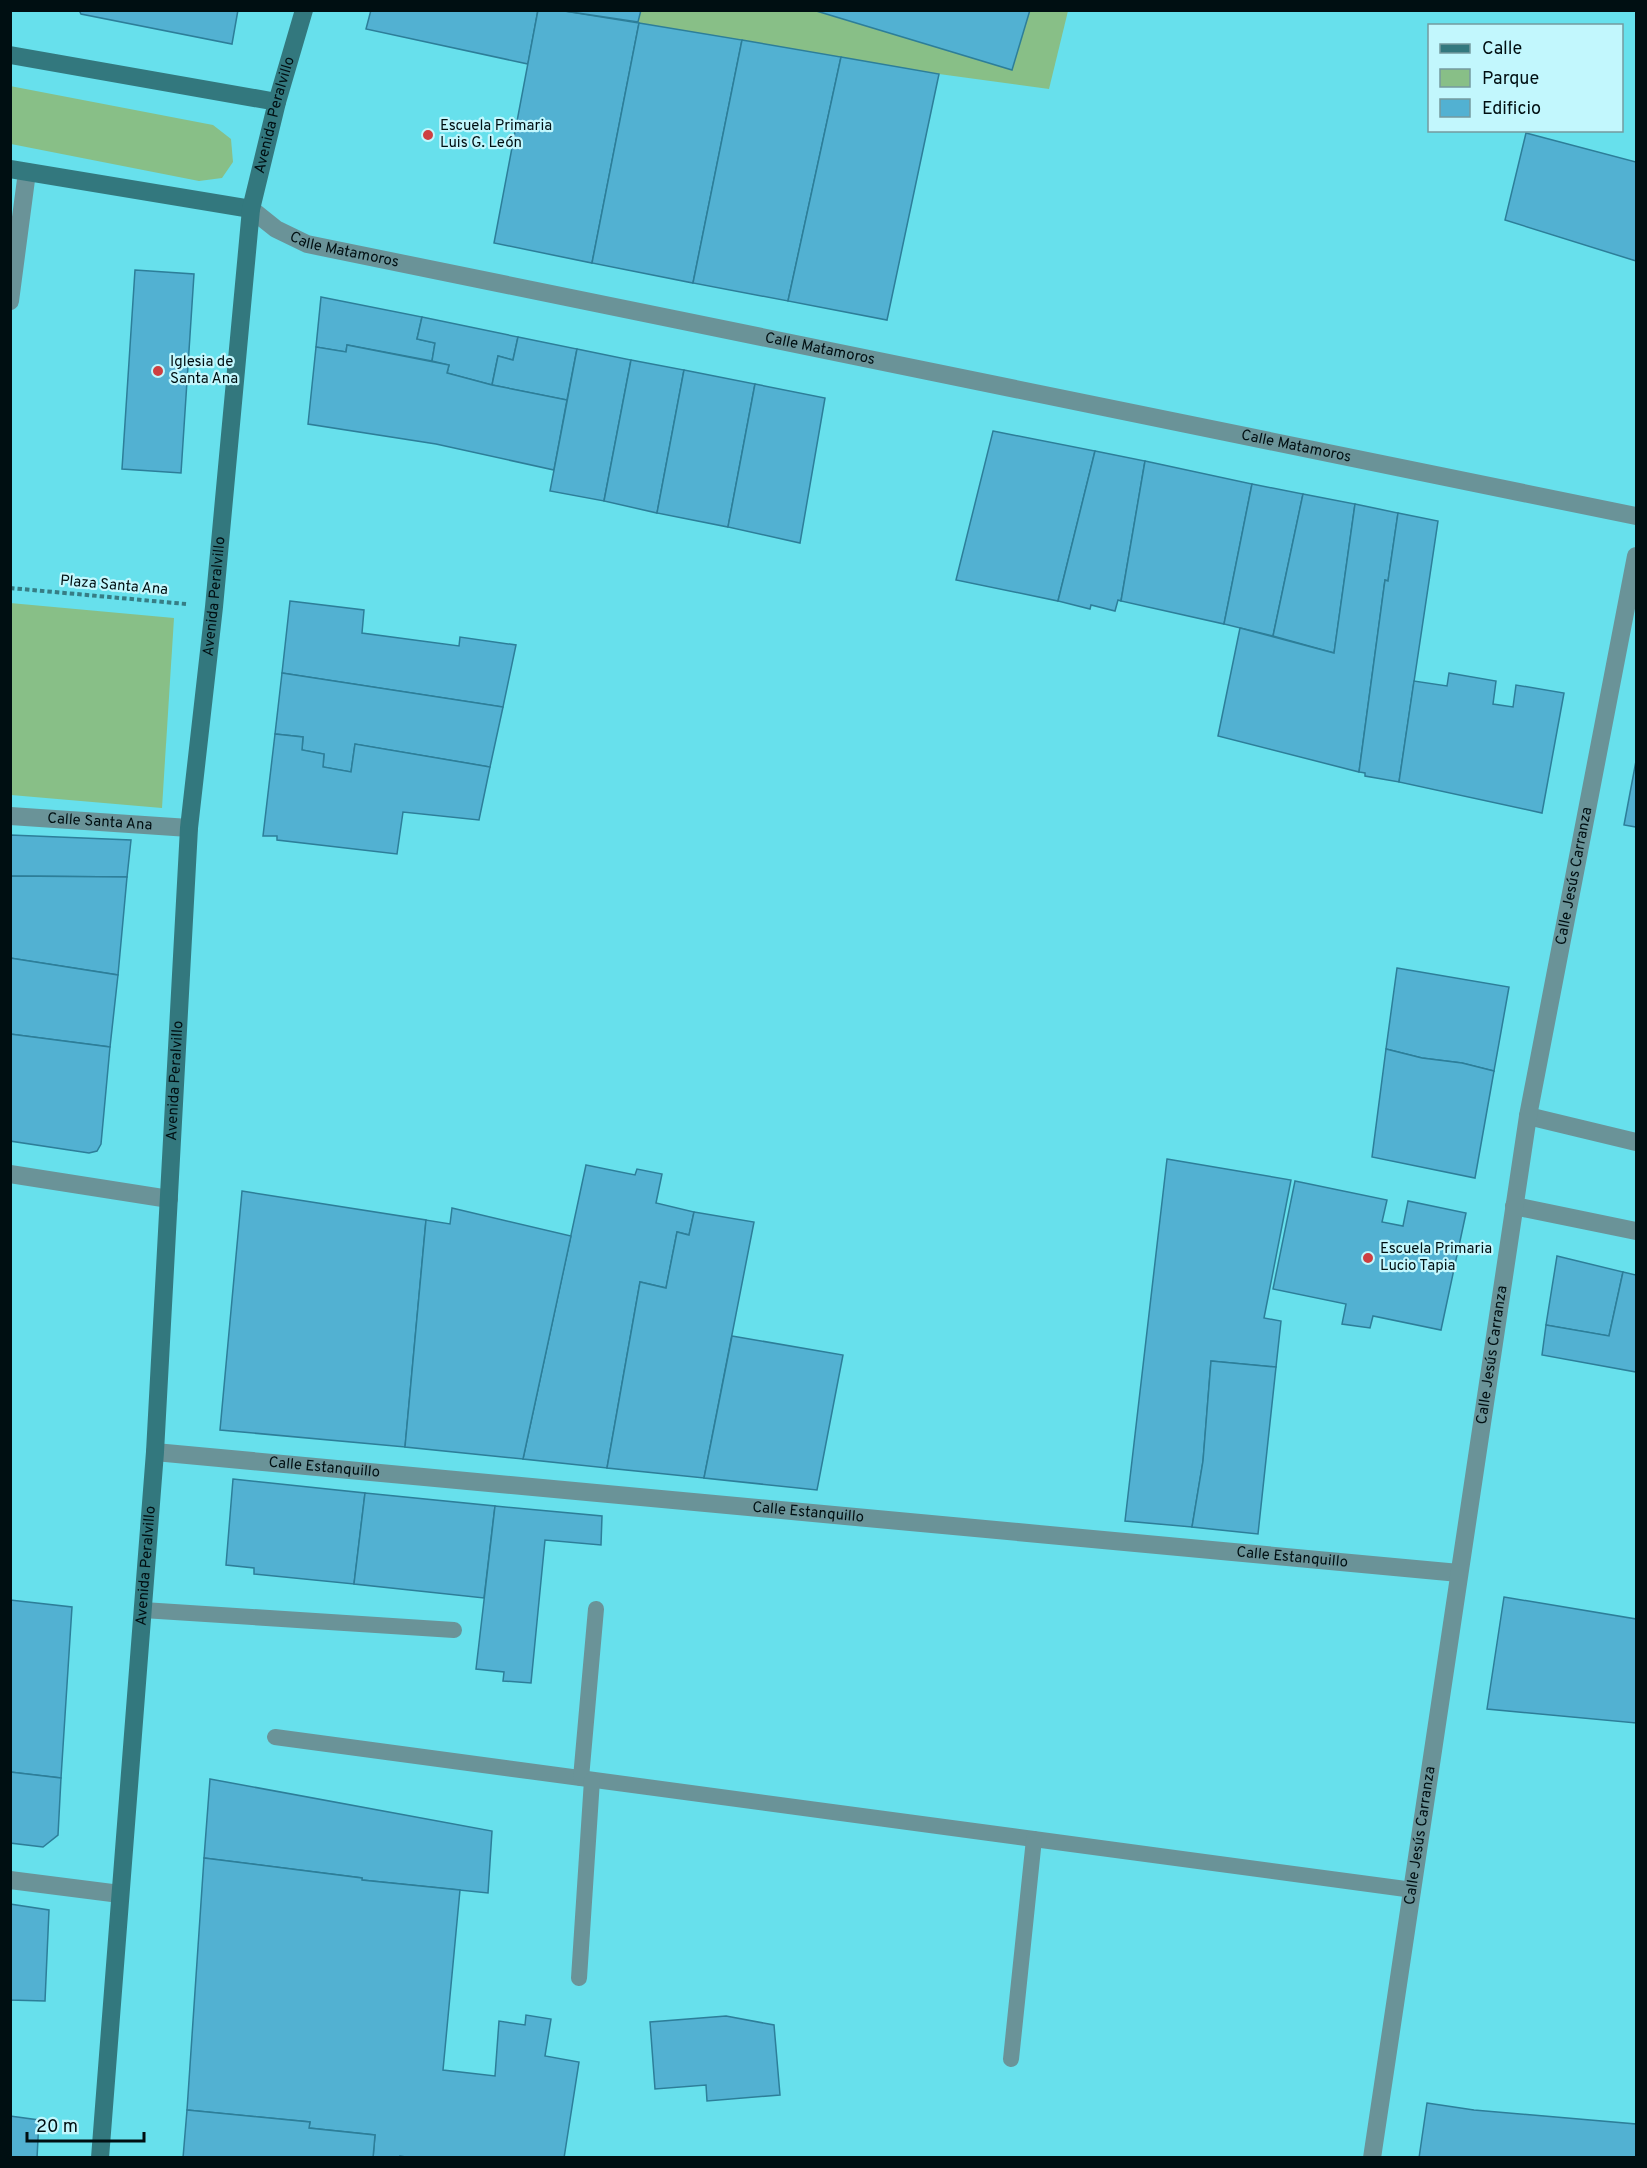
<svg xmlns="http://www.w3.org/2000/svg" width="1647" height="2168" viewBox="0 0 1647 2168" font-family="Overpass,sans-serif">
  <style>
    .green { fill: #88bf87 }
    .building { fill: #52b1d2; stroke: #2d7e99; stroke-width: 1.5 }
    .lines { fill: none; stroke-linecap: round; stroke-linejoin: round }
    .path { stroke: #367d85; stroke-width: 4; stroke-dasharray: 4.5 3; stroke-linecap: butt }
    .lane { stroke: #6a9398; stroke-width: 16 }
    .street { stroke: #6a9398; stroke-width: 18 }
    .secondary { stroke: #33787e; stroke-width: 18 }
    .poi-dot { fill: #ce3f41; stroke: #c2f7fd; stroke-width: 2 }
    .labels { text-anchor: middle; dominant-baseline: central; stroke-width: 4.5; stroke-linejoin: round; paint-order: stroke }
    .street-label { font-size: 15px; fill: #000f12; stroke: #c2f7fd }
    .poi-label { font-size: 15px; fill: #000f12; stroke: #c2f7fd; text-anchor: start }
  </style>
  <rect width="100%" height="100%" fill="#67e0ec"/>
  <g class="green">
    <path d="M641 10 1068 11 1049 89 939 74 639 23 638 22Z"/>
    <path d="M10 86 213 125 231 139 233 162 222 178 199 181 11 144Z"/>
    <path d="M10 603 174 618 162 808 11 795Z"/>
  </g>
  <g class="building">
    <path d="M79 10H238L232 44 81 14Z"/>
    <path d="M371 10H538L528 64 366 29Z"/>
    <path d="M538 10H558L639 23 592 263 494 243Z"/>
    <path d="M558 10H641L638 22Z"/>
    <path d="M813 10H1030L1012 70Z"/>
    <path d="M639 23 742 40 693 283 592 263Z"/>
    <path d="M742 40 841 57 788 301 693 283Z"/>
    <path d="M841 57 939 74 887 320 788 301Z"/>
    <path d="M1526 133 1636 162V261L1505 220Z"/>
    <path d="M135 270 194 274 181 473 122 469Z"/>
    <path d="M321 297 422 317 417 339 435 343 432 361 347 345 346 352 316 347Z"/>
    <path d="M422 317 518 337 513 360 498 356 492 385 447 373 449 365 432 361 435 343 417 339Z"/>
    <path d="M518 337 577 349 567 400 492 385 498 356 513 360Z"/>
    <path d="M347 345 449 365 447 373 492 385 567 400 554 470 436 444 308 424 316 347 346 352Z"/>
    <path d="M577 349 631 360 604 501 550 491Z"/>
    <path d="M631 360 684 370 657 513 604 501Z"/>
    <path d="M684 370 755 384 728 527 657 513Z"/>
    <path d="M755 384 825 398 800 543 728 527Z"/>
    <path d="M993 431 1095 451 1058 601 956 580Z"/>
    <path d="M1095 451 1145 461 1121 601 1118 600 1115 611 1091 605 1090 609 1058 601Z"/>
    <path d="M1145 461 1252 484 1224 624 1121 601Z"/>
    <path d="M1252 484 1303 494 1273 636 1224 624Z"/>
    <path d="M1303 494 1355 504 1334 653 1273 636Z"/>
    <path d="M1355 504 1398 513 1388 581 1385 580 1359 772 1218 736 1240 628 1334 653Z"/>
    <path d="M1398 513 1438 521 1399 782 1365 776V773L1359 772 1385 580 1388 581Z"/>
    <path d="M290 601 364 610 362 633 459 646 460 637 516 645 503 707 282 673Z"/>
    <path d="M282 673 503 707 490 767 355 744 351 772 323 767 324 754 302 750 303 737 275 734Z"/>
    <path d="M1449 673 1496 681 1493 704 1513 707 1516 685 1564 693 1542 813 1399 782 1414 681 1447 686Z"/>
    <path d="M275 734 303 737 302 750 324 754 323 767 351 772 355 744 490 767 479 820 403 812 397 854 277 840V836H263Z"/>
    <path d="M1636 761V827L1624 825Z"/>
    <path d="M10 835 131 840 127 877 10 876Z"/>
    <path d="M10 876 127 877 118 975 10 958Z"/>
    <path d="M10 958 118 975 110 1047 10 1034Z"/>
    <path d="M1397 968 1509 987 1494 1071 1462 1063 1422 1058 1386 1049Z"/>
    <path d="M10 1034 110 1047 101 1144 97 1151 89 1153 10 1141Z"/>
    <path d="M1386 1049 1422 1058 1462 1063 1494 1071 1475 1178 1372 1157Z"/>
    <path d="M1167 1159 1291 1180 1264 1318 1281 1321 1276 1367 1211 1361 1203 1461 1192 1527 1125 1521Z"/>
    <path d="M586 1165 635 1175 637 1169 662 1174 656 1203 694 1212 689 1235 677 1232 666 1288 640 1282 607 1468 523 1459Z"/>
    <path d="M1295 1181 1387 1200 1382 1222 1403 1226 1408 1201 1466 1213 1441 1330 1373 1316 1370 1328 1342 1324 1346 1304 1273 1289Z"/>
    <path d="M242 1191 426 1220 405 1447 220 1430Z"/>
    <path d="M452 1208 571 1236 523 1459 405 1447 426 1220 450 1224Z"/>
    <path d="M694 1212 754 1222 704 1478 607 1468 640 1282 666 1288 677 1232 689 1235Z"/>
    <path d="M1557 1256 1623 1272 1609 1336 1546 1325Z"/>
    <path d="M1623 1272 1636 1275V1372L1542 1355 1546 1325 1609 1336Z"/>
    <path d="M732 1336 843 1355 817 1490 704 1478Z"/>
    <path d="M1211 1361 1276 1367 1258 1534 1192 1527 1203 1461Z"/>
    <path d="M233 1479 365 1493 354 1584 254 1574V1568L226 1565Z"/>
    <path d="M365 1493 495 1506 484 1598 354 1584Z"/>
    <path d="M495 1506 602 1516 601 1545 545 1540 531 1683 503 1681 504 1672 476 1669Z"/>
    <path d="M1504 1597 1636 1619V1723L1487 1709Z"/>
    <path d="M10 1600 72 1607 61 1778 10 1772Z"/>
    <path d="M10 1772 61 1778 58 1835 43 1847 10 1843Z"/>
    <path d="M210 1779 492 1831 488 1893 362 1880V1878L204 1858Z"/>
    <path d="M204 1858 362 1878V1880L460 1890 443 2070 495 2076 499 2021 525 2025 526 2015 551 2019 545 2056 579 2062 564 2158H413L400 2156V2158H373L375 2135 309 2128 310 2122 187 2110Z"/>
    <path d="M10 1904 49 1910 45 2001 10 2000Z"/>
    <path d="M726 2016 774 2025 780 2095 707 2101 706 2085 655 2089 650 2022Z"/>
    <path d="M1427 2103 1474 2110 1636 2124V2158H1419Z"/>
    <path d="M187 2110 310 2122 309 2128 375 2135 373 2158H183Z"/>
    <path d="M10 2116 39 2120 37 2158H10Z"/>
  </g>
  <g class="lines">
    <path class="path" d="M10 588 186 604"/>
    <g class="lane">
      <path d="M143 1610 454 1630"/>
      <path d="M275 1737 1413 1890"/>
      <path d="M581 1778 596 1609"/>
      <path d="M579 1978 592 1780"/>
      <path d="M1011 2059 1034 1839"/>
    </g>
    <g class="street">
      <path id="s1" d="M251 209 276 229 307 244 1636 516"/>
      <path d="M10 301 27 172"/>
      <path id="s2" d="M10 816 189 828"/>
      <path d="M1528 1116 1636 1142"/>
      <path d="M10 1174 169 1199"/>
      <path d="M1514 1206 1636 1231"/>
      <path id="s3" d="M155 1452 1459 1573"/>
      <path d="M10 1880 120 1894"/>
      <path id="s4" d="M1372 2158 1528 1116 1636 556"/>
    </g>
    <g class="secondary">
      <path d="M10 55 277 102"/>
      <path d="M10 169 251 209"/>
      <path id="s5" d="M100 2158 155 1452 189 828 214 607 251 209 277 102 304 10"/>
    </g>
  </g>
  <g class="poi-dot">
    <circle cx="428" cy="135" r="6"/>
    <circle cx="158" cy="371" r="6"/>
    <circle cx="1368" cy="1258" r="6"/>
  </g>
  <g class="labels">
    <g class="street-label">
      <text stroke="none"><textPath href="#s5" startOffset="2052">Avenida Peralvillo</textPath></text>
      <text stroke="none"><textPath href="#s1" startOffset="104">Calle Matamoros</textPath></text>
      <text stroke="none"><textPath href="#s1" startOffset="590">Calle Matamoros</textPath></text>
      <text stroke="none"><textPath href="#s1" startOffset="1076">Calle Matamoros</textPath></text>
      <text transform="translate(114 586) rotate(5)">Plaza Santa Ana</text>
      <text stroke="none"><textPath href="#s5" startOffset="1566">Avenida Peralvillo</textPath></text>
      <text stroke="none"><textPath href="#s2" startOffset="90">Calle Santa Ana</textPath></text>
      <text stroke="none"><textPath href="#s4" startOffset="1298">Calle Jesús Carranza</textPath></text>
      <text stroke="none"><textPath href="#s5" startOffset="1080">Avenida Peralvillo</textPath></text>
      <text stroke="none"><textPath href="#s4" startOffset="812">Calle Jesús Carranza</textPath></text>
      <text stroke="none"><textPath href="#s3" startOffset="170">Calle Estanquillo</textPath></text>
      <text stroke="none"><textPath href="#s3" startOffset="656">Calle Estanquillo</textPath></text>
      <text stroke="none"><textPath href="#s3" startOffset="1142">Calle Estanquillo</textPath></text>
      <text stroke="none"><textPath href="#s5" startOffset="594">Avenida Peralvillo</textPath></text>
      <text stroke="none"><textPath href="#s4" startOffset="326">Calle Jesús Carranza</textPath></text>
    </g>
    <g class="poi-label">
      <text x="440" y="126">Escuela Primaria<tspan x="440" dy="17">Luis G. León</tspan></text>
      <text x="170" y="362">Iglesia de<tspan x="170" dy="17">Santa Ana</tspan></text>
      <text x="1380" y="1249">Escuela Primaria<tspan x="1380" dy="17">Lucio Tapia</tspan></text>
    </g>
  </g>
  <rect width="1647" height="2168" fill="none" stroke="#000f12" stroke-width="24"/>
  <rect x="1428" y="24" width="195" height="108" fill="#c2f7fd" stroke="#749a9f" stroke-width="1.5"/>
  <rect x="1440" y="44" width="30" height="9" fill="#33787e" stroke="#749a9f" stroke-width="1.5"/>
  <text x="1482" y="54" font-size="18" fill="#000f12">Calle</text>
  <rect x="1440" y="69" width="30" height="18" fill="#88bf87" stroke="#749a9f" stroke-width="1.5"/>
  <text x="1482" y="84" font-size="18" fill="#000f12">Parque</text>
  <rect x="1440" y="99" width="30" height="18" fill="#52b1d2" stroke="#749a9f" stroke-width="1.5"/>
  <text x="1482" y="114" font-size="18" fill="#000f12">Edificio</text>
  <path d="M27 2132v9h117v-9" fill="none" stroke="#000f12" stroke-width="3"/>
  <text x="36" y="2132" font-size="18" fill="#000f12" stroke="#c2f7fd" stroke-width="4.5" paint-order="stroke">20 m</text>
</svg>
